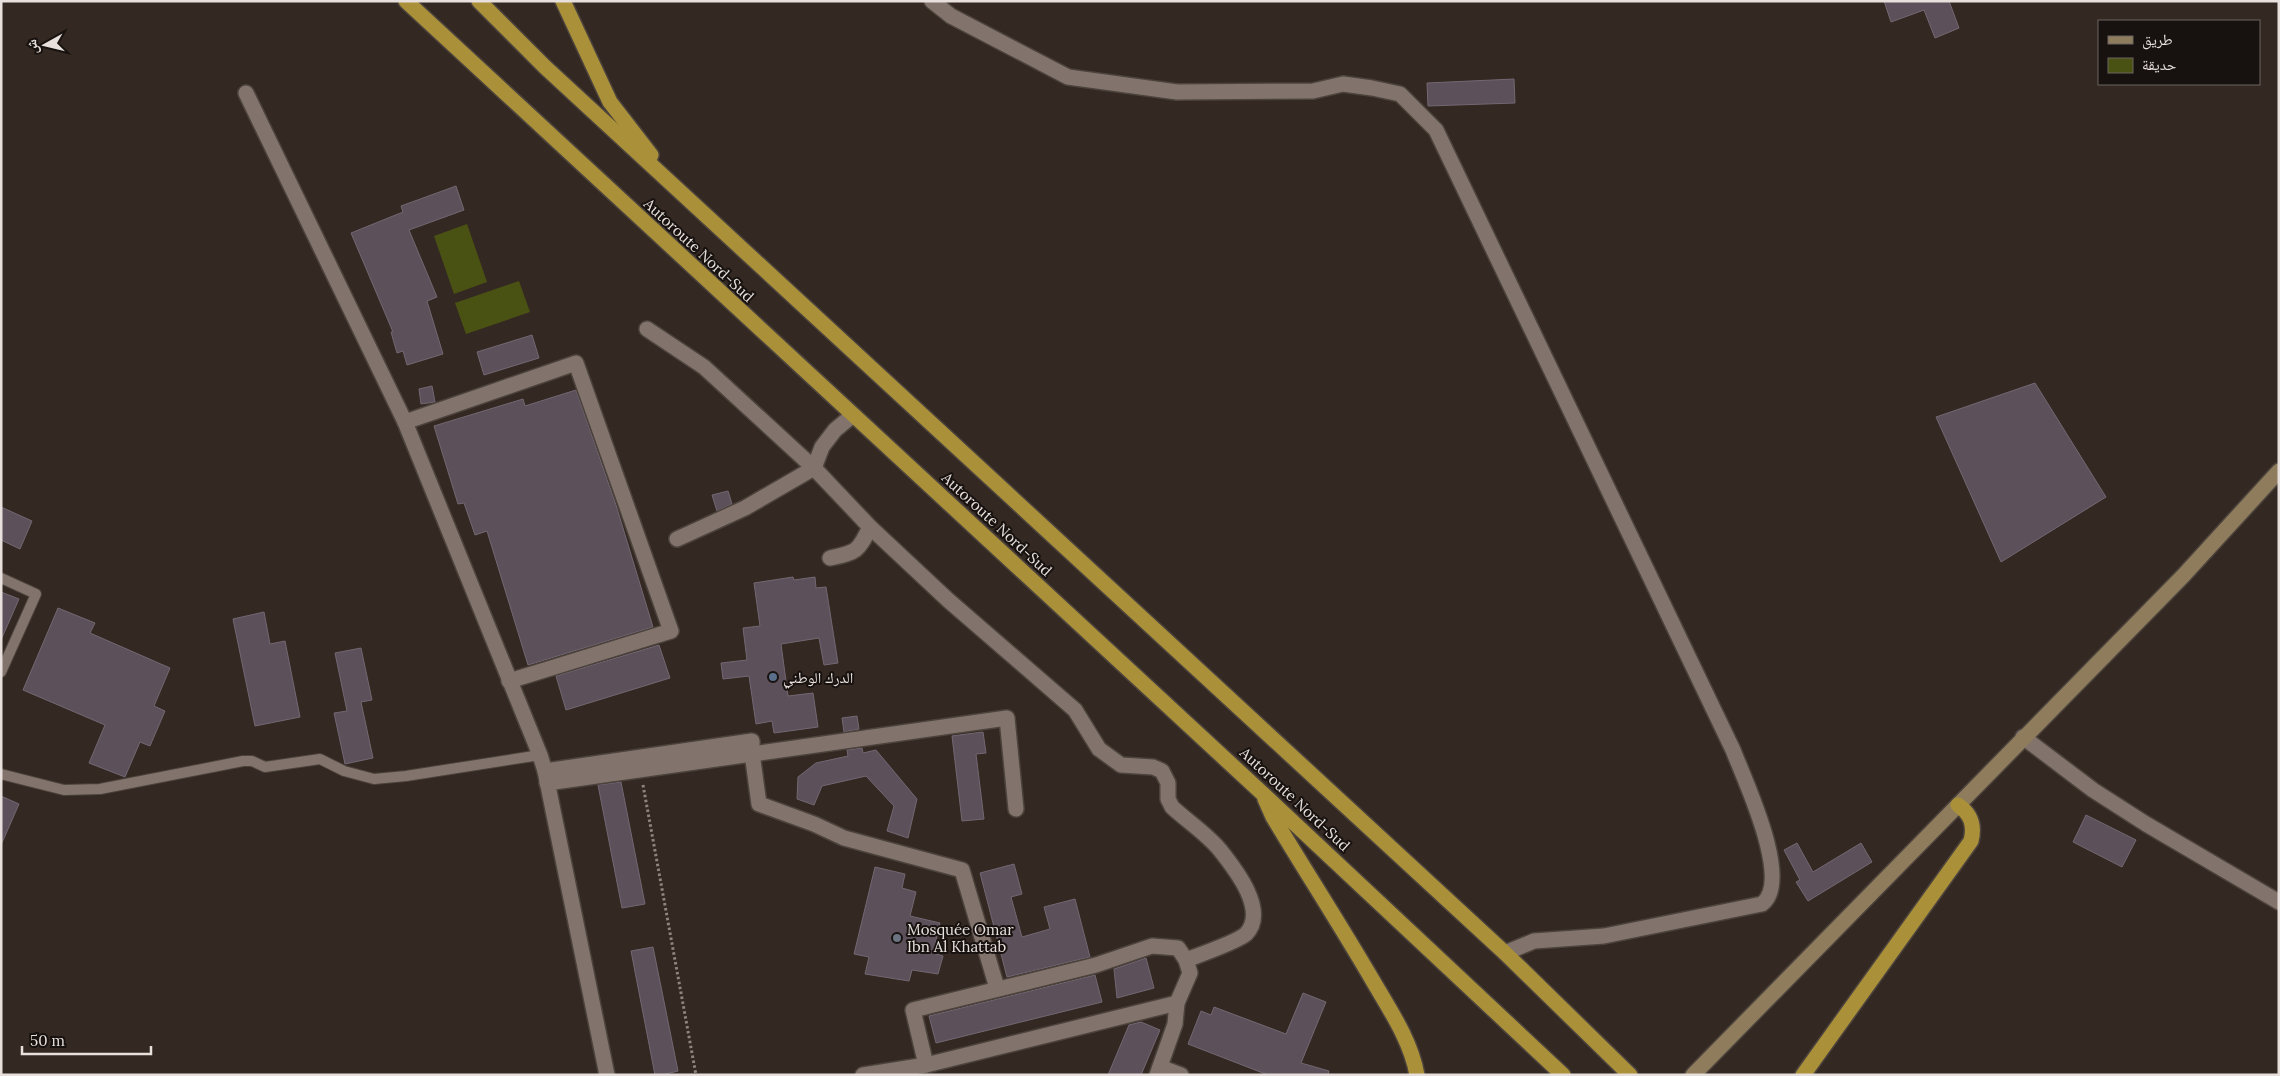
<svg xmlns="http://www.w3.org/2000/svg" width="2280" height="1076" viewBox="0 0 2280 1076" font-family="Lora,'Noto Naskh Arabic',serif">
  <style>
    .green { fill: #4a5213 }
    .building { fill: #5c515b; stroke: #736872 }
    .lines { fill: none; stroke-linecap: round; stroke-linejoin: round }
    .service-casing { stroke: #4c433d; stroke-width: 12 }
    .minor-casing { stroke: #4c433d; stroke-width: 18 }
    .secondary-casing { stroke: #4c433d; stroke-width: 18 }
    .motorway-casing { stroke: #4c433d; stroke-width: 18 }
    .path { stroke: #8f8580; stroke-width: 3; stroke-dasharray: 2.5 2.5; stroke-linecap: butt }
    .service { stroke: #82746c; stroke-width: 10 }
    .minor { stroke: #82746c; stroke-width: 15 }
    .secondary { stroke: #8e7c5c; stroke-width: 15 }
    .motorway { stroke: #aa9038; stroke-width: 15 }
    .service-dot { fill: #5c6f8a; stroke: #17120f; stroke-width: 2 }
    .worship-dot { fill: #6b7280; stroke: #17120f; stroke-width: 2 }
    .labels { text-anchor: middle; dominant-baseline: central; stroke-width: 4; stroke-linejoin: round; paint-order: stroke }
    .street-label { font-size: 15px; fill: #e8e0dc; stroke: #17120f }
    .poi-label { font-size: 15px; fill: #e8e0dc; stroke: #17120f; text-anchor: start }
  </style>
  <rect width="100%" height="100%" fill="#342822"/>
  <g class="green">
    <path d="M467 224 487 282 454 294 434 236Z"/>
    <path d="M519 281 530 312 466 334 455 303Z"/>
  </g>
  <g class="building">
    <path d="M1884 1H1949L1959 28 1935 38 1924 10 1891 22Z"/>
    <path d="M1514 79 1515 103 1428 106 1427 83Z"/>
    <path d="M456 186 464 210 409 230 437 297 427 301 443 354 407 365 403 351 397 353 391 332H393L351 233 403 212 401 206Z"/>
    <path d="M532 335 539 358 484 375 477 352Z"/>
    <path d="M2035 383 2106 497 2001 562 1936 417Z"/>
    <path d="M432 386 435 402 421 404 419 389Z"/>
    <path d="M576 390 616 505 653 627 528 665 487 531 475 535 464 503 458 504 434 426 523 399 525 406Z"/>
    <path d="M728 491 732 504 717 511 712 495Z"/>
    <path d="M1 507 32 521 20 549 1 540Z"/>
    <path d="M793 577 794 580 815 577 816 588 826 587 838 663 824 665 819 638 781 644 788 696 813 693 818 727 774 733 772 721 756 724 749 676 723 679 721 663 747 660 743 628 760 626 754 583Z"/>
    <path d="M1 592 19 599 1 640Z"/>
    <path d="M58 608 95 623 90 633 170 668 154 706 165 711 150 746 140 742 125 777 89 763 105 725 23 690Z"/>
    <path d="M264 612 270 644 285 641 300 717 255 726 233 619Z"/>
    <path d="M659 645 670 678 566 710 556 676Z"/>
    <path d="M361 648 372 700 361 702 373 758 345 764 334 713 347 711 335 653Z"/>
    <path d="M857 716 859 729 844 732 842 718Z"/>
    <path d="M983 732 986 753 976 754 984 819 962 821 952 736Z"/>
    <path d="M862 748 863 753 876 750 917 799 908 838 887 831 894 806 866 776 822 786 814 805 797 799 798 777 816 763 848 756 847 750Z"/>
    <path d="M621 782 645 904 622 908 598 785Z"/>
    <path d="M1 796 19 804 1 845Z"/>
    <path d="M2086 815 2136 840 2122 867 2073 842Z"/>
    <path d="M1797 843 1813 872 1861 843 1872 862 1808 901 1796 882 1800 880 1784 850Z"/>
    <path d="M1014 864 1022 894 1011 897 1022 937 1050 929 1044 907 1075 899 1090 957 1007 977 980 873Z"/>
    <path d="M875 867 905 874 902 888 916 892 910 916 940 923 933 953 943 956 938 974 912 970 909 981 865 974 869 957 854 954Z"/>
    <path d="M653 947 678 1071 662 1075H655L631 951Z"/>
    <path d="M1146 958 1154 988 1117 998 1114 969Z"/>
    <path d="M1095 975 1102 1002 936 1043 929 1016Z"/>
    <path d="M1303 993 1326 1002 1301 1063 1329 1071 1328 1075H1268L1188 1044 1201 1011 1211 1015 1214 1007 1286 1034Z"/>
    <path d="M1141 1022 1160 1030 1141 1075H1108L1129 1025Z"/>
  </g>
  <g class="lines">
    <g class="service-casing">
      <g id="service">
        <path d="M1 578 36 594 1 672"/>
        <path d="M1 774 64 790 100 789 243 761H252L265 767 320 759 344 771 374 779 406 776 540 755"/>
      </g>
    </g>
    <g class="minor-casing">
      <g id="minor">
        <path d="M932 1 951 16 1068 77 1177 92 1313 91 1343 84 1372 88 1400 94 1436 130 1733 750C1744 779 1793 881 1762 904L1604 936 1534 941 1505 953"/>
        <path d="M246 93 405 422 540 755 545 771 607 1075"/>
        <path d="M647 329 704 367 814 468 870 527 948 600 1075 710 1099 749 1121 765 1153 767 1162 771 1168 783V799L1172 807C1187 821 1207 834 1220 850 1236 870 1268 911 1246 934 1237 942 1199 955 1186 960"/>
        <path d="M405 422 576 363 671 631 509 681"/>
        <path d="M677 539 745 508 814 468 822 447 835 430 853 415"/>
        <path d="M830 558C857 552 858 552 870 527"/>
        <path d="M2023 737 2093 790 2146 824 2279 902"/>
        <path d="M545 771 752 741V753L759 804 814 824 844 838 962 870 997 988"/>
        <path d="M547 783 1007 718 1016 809"/>
        <path d="M926 1065 913 1010 1096 965 1152 946 1178 948 1186 960 1190 973 1177 1003"/>
        <path d="M1160 1067 1181 1075"/>
        <path d="M863 1075 926 1065 1177 1003 1175 1024 1157 1075"/>
      </g>
    </g>
    <g class="secondary-casing">
      <path id="secondary" d="M1693 1075 2183 576 2279 471"/>
    </g>
    <g class="motorway-casing">
      <g id="motorway">
        <path d="M406 1 1262 793 1563 1075"/>
        <path d="M479 1 545 67 1505 953 1630 1075"/>
        <path d="M563 1 610 102 651 155"/>
        <path d="M1265 799 1273 817C1306 872 1341 926 1373 981 1390 1010 1411 1041 1417 1075"/>
        <path d="M1803 1075 1971 841C1975 825 1971 814 1958 805"/>
      </g>
    </g>
    <path class="path" d="M643 785 696 1075"/>
    <use href="#service" class="service"/>
    <use href="#minor" class="minor"/>
    <use href="#secondary" class="secondary"/>
    <use href="#motorway" class="motorway"/>
  </g>
  <circle class="service-dot" cx="773" cy="677" r="5"/>
  <circle class="worship-dot" cx="897" cy="938" r="5"/>
  <g class="labels">
    <g class="street-label">
      <text transform="translate(699 250) rotate(43)">Autoroute Nord-Sud</text>
      <text transform="translate(997 524) rotate(43)">Autoroute Nord-Sud</text>
      <text transform="translate(1295 799) rotate(43)">Autoroute Nord-Sud</text>
    </g>
    <g class="poi-label">
      <text x="783" y="677">الدرك الوطني</text>
      <text x="907" y="929">Mosquée Omar<tspan x="907" dy="17">Ibn Al Khattab</tspan></text>
    </g>
  </g>
  <rect width="2280" height="1076" fill="none" stroke="#e8e0dc" stroke-width="5"/>
  <rect x="2098" y="20" width="162" height="65" fill="#17120f" stroke="#6b6461"/>
  <rect x="2108" y="36" width="25" height="8" fill="#8e7c5c" stroke="#6b6461"/>
  <text x="2142" y="45" font-size="15" fill="#e8e0dc">طريق</text>
  <rect x="2108" y="58" width="25" height="15" fill="#4a5213" stroke="#6b6461"/>
  <text x="2142" y="70" font-size="15" fill="#e8e0dc">حديقة</text>
  <g transform="translate(45 45) rotate(262)" stroke="#17120f" stroke-width="4" paint-order="stroke">
  <path d="M0-4L9 19L0 12L-9 19Z" fill="#e8e0dc"/>
  <text y="-8" font-size="14" font-weight="bold" text-anchor="middle" fill="#e8e0dc">ش</text>
  </g>
  <path d="M22 1046v8h129v-8" fill="none" stroke="#e8e0dc" stroke-width="2.5"/>
  <text x="30" y="1046" font-size="15" fill="#e8e0dc" stroke="#17120f" stroke-width="4" paint-order="stroke">50 m</text>
</svg>
